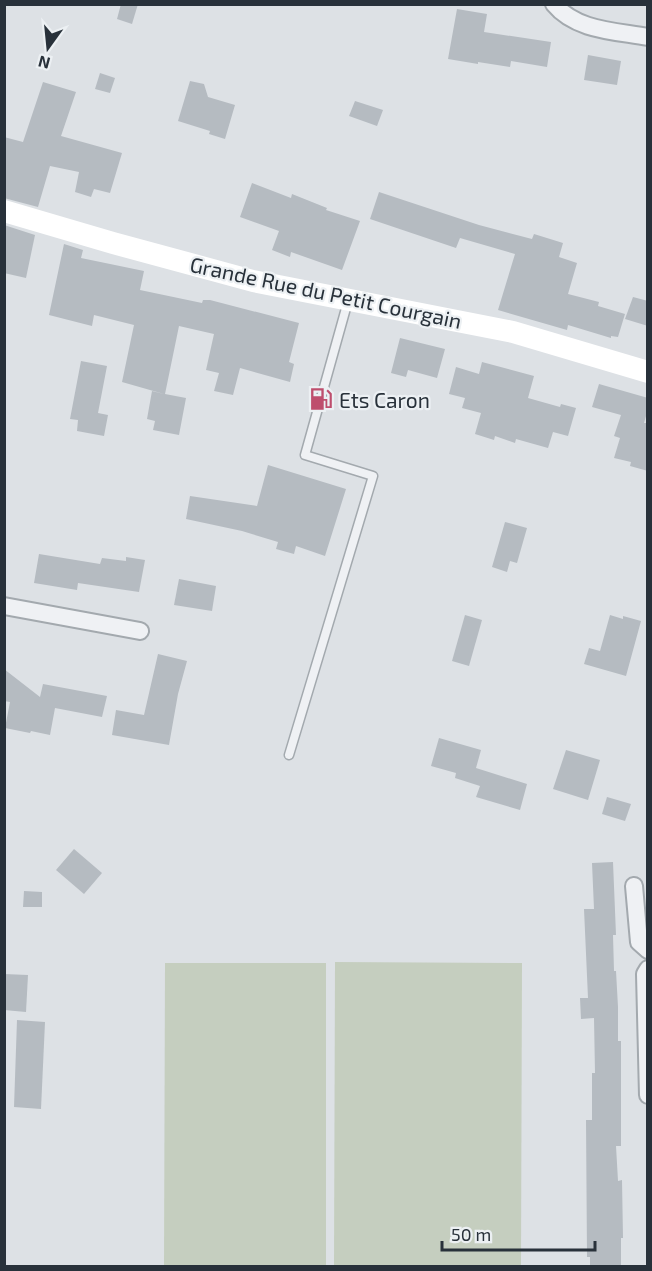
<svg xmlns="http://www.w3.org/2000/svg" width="652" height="1271" viewBox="0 0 652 1271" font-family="'Exo 2',sans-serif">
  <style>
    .green { fill: #c5cebf }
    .building { fill: #b5bbc1 }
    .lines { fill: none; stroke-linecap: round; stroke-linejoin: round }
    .lane-casing { stroke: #a3a9ae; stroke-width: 11 }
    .street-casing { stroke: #a3a9ae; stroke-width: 20 }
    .lane { stroke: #eff1f4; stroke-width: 8 }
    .street { stroke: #eff1f4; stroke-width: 16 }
    .secondary { stroke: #fff; stroke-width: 22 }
    .labels { text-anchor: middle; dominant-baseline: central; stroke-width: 4.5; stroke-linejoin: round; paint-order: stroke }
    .street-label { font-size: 21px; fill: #28313a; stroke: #ecf0f3 }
    .poi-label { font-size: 21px; fill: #28313a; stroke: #ecf0f3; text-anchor: start }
  </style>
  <rect width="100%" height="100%" fill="#dde1e5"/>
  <g class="green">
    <path d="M335 962 522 963 521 1266H334Z"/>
    <path d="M165 963H326V1266H164Z"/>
  </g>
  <g class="building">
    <path d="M121 4H138L132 24 117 19Z"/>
    <path d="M457 9 487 14 484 32 551 42 547 67 511 61 510 67 478 62V64L448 59Z"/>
    <path d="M588 55 621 61 617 85 584 80Z"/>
    <path d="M100 73 115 78 110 93 95 89Z"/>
    <path d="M190 81 204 84 208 97 235 105 225 139 209 134 210 131 178 121Z"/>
    <path d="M43 82 76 92 61 136 122 153 110 193 94 189 91 197 75 192 79 172 50 166 38 207 4 198V137L23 142Z"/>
    <path d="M355 101 383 110 377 126 349 116Z"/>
    <path d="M252 183 291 198 292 194 327 208 326 210 360 221 342 270 291 252 290 257 272 250 279 231 240 217Z"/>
    <path d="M379 192 479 225 532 239 534 234 563 243 559 257 577 263 568 294 599 302 598 306 625 314 618 337 611 336V338L568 325 567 330 498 310 515 254 460 238 456 248 370 219Z"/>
    <path d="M4 225 35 235 26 278 4 273Z"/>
    <path d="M64 244 83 250 81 258 144 271 140 290 202 303 203 300H210L299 323 289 362 294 364 290 382 240 368 233 395 214 391 219 373 206 370 214 334 179 326 165 394 186 398 179 435 153 430 155 421 147 419 152 391 164 394 122 382 134 325 94 315 92 326 49 315Z"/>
    <path d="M633 297 648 301V326L625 319Z"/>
    <path d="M400 338 445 349 437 378 408 370 406 377 391 373Z"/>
    <path d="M81 361 107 366 98 413 108 415 104 436 77 431 78 420 70 419Z"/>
    <path d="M482 362 534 376 528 398 560 407 561 404 576 408 568 436 553 432 548 448 516 439 515 443 495 436 494 440 475 434 481 413 462 408 465 398 449 394 456 367 479 374Z"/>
    <path d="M599 384 648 398V409L644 423H648V471L630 466 631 462 614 458 620 438 614 436 621 415 592 407Z"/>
    <path d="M268 465 346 489 325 556 296 546 294 554 276 549 278 542 242 531 186 519 190 496 257 506Z"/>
    <path d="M505 522 527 528 517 563 510 561 507 572 492 567Z"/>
    <path d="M39 554 100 564 102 558 126 561V557L145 560 139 592 78 583 77 590 34 583Z"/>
    <path d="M179 579 216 586 212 611 174 605Z"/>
    <path d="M465 615 482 620 469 666 452 661Z"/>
    <path d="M610 615 623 619V616L641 621 626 676 584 664 589 648 600 651Z"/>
    <path d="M158 654 187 661 178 694 169 745 112 735 116 710 144 715Z"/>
    <path d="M4 669 40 697 43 684 107 696 102 717 55 708 50 735 31 731 30 733 5 728 10 702 4 701Z"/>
    <path d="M439 738 481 750 476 768 527 784 520 810 476 797 480 786 455 778 456 773 431 766Z"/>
    <path d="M566 750 600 760 588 800 553 789Z"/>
    <path d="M607 797 631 804 625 821 602 814Z"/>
    <path d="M74 849 102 873 84 894 56 870Z"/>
    <path d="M613 862 616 935H613L614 971H616L618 1007V1041H621V1146H616L618 1181 622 1180 623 1238H621V1266H590V1257H587L586 1120H592V1073H595L594 1018 581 1019 580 998H588L584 909H594L592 863Z"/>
    <path d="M24 891 42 892V907H23Z"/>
    <path d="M4 974 28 975 26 1012 4 1010Z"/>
    <path d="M17 1020 45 1022 41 1109 14 1107Z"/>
  </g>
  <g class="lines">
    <g class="lane-casing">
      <path id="lane" d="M289 755 373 476 305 455 348 301"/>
    </g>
    <g class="street-casing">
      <g id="street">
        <path d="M554 4C576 31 616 31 648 37"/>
        <path d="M4 606 140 631"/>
        <path d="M634 886 639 942 648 950"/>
        <path d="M648 969 645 974 648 1095"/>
      </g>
    </g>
    <use href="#lane" class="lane"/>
    <use href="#street" class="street"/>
    <path class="secondary" d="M4 211 113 243 253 281 513 332 648 372"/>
  </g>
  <defs>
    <g id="fuel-bare" transform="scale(1.8)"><path d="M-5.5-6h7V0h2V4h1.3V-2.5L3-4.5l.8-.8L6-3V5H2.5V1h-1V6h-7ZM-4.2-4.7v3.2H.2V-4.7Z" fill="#be4e6d" stroke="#ecf0f3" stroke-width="2.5" paint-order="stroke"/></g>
  </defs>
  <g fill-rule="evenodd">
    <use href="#fuel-bare" x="321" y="399"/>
  </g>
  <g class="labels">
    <g class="street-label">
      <text transform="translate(326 292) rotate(12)">Grande Rue du Petit Courgain</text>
    </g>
    <g class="poi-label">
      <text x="339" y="399">Ets Caron</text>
    </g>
  </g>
  <rect width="652" height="1271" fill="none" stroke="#28313a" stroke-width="12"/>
  <g transform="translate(48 48) rotate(195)" stroke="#ecf0f3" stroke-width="4.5" paint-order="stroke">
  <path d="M0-4.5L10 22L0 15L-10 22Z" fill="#28313a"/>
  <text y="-9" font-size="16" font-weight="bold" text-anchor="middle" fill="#28313a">N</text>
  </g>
  <path d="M442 1241v9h153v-9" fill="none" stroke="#28313a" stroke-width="3"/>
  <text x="451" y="1241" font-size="18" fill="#28313a" stroke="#ecf0f3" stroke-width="4.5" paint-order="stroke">50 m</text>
</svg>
